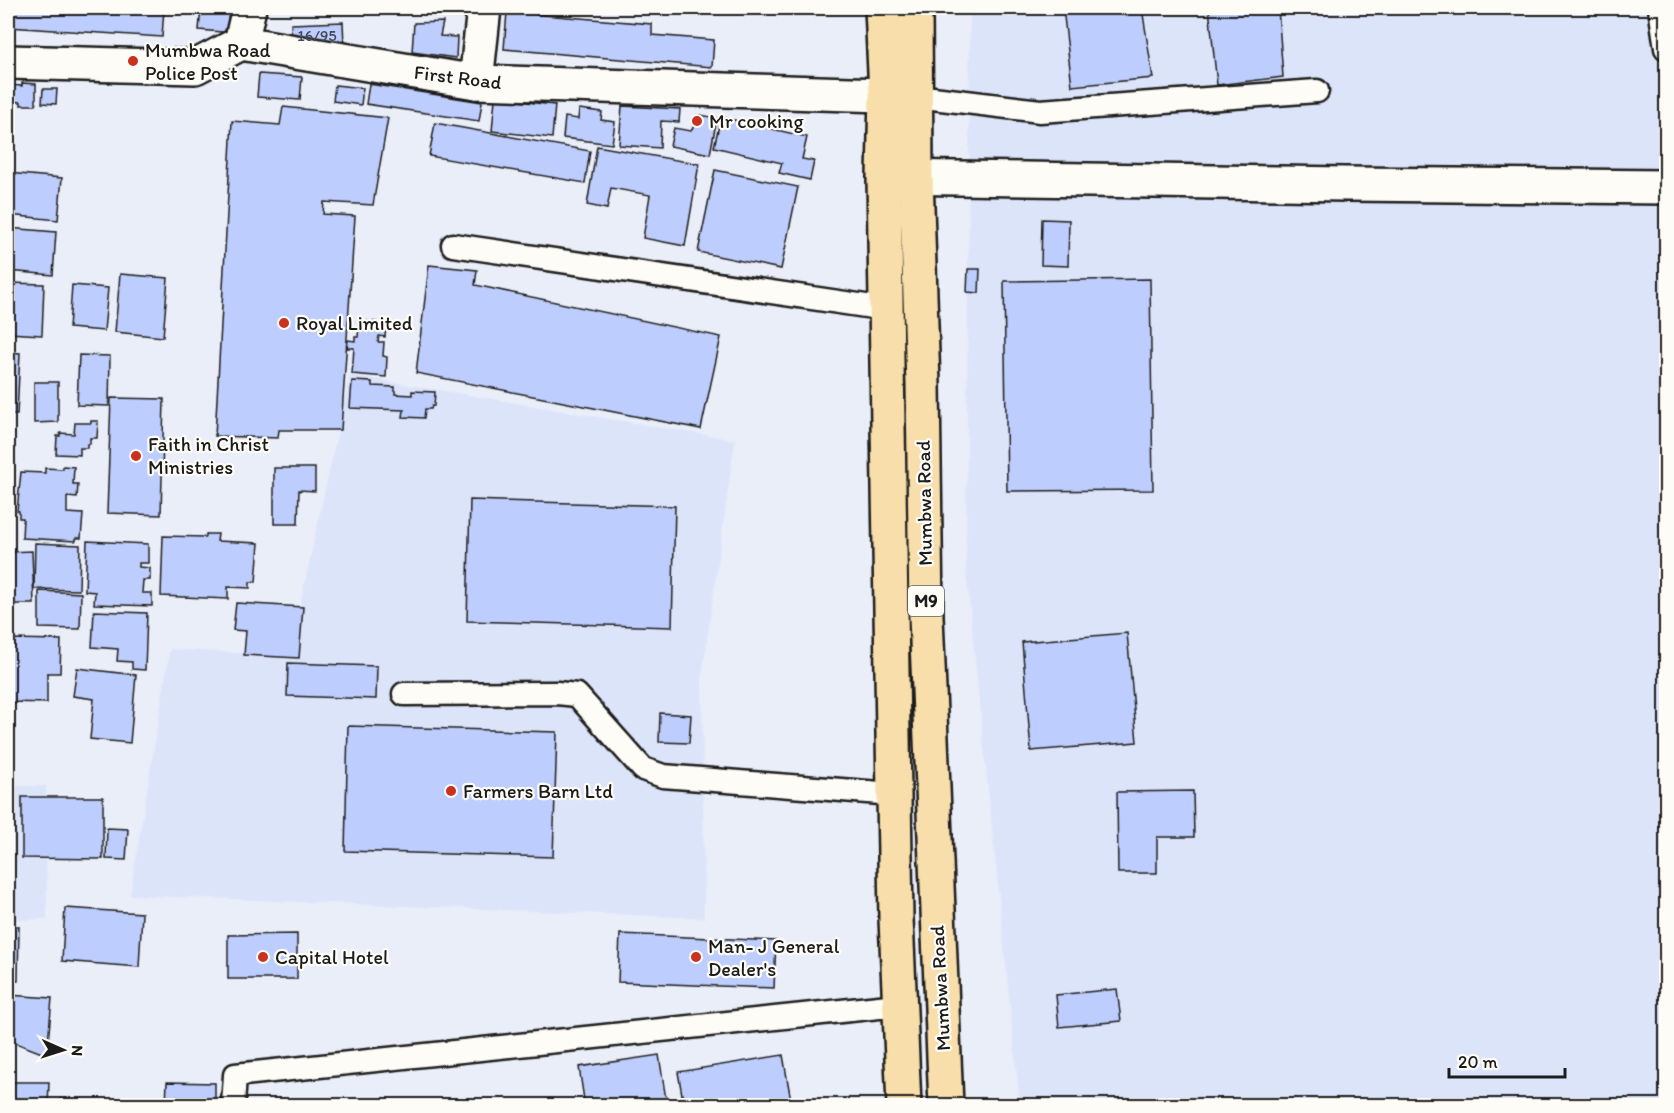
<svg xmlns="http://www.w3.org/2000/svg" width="1674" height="1113" viewBox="0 0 1674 1113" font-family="Itim,sans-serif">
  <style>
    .built { fill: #dce4fa }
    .building { fill: #bdcdfd; stroke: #1c1c1c; stroke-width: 1.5 }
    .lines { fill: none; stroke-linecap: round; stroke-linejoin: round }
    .lane-casing { stroke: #1c1c1c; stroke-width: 27 }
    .street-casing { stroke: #1c1c1c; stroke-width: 38 }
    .primary-casing { stroke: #1c1c1c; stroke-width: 38 }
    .lane { stroke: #fdfcf7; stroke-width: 22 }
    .street { stroke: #fdfcf7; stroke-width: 33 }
    .primary { stroke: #f8deab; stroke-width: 33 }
    .poi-dot { fill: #c8321e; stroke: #fdfcf7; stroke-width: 2 }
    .labels { text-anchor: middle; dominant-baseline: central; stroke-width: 4.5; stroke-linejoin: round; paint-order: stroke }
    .number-label { font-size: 16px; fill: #444854 }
    .shield { fill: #fdfcf7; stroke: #605f5e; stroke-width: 1.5 }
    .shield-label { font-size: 18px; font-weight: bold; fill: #1c1c1c }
    .poi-label { font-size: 20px; fill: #1c1c1c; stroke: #fdfcf7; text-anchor: start }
    .street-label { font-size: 20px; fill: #1c1c1c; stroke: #fdfcf7 }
  </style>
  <rect width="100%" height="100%" fill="#eaeef9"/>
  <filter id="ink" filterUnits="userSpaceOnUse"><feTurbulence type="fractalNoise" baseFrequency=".0167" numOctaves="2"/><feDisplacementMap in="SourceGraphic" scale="12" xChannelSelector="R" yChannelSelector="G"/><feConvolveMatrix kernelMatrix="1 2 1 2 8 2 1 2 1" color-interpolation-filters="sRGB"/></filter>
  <g filter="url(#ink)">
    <g class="built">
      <path d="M970 8H1666V1105H1020L966 570Z"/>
      <path d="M350 375 735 440 702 676 704 918 130 895 170 649 289 656Z"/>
      <path d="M8 786H46L47 919 8 920Z"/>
    </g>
    <g class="building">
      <path d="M8 8H164L162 37 8 27Z"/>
      <path d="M201 8H258L256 35 199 30Z"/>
      <path d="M306 8H345V11Z"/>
      <path d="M1063 8H1142L1153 78 1072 86Z"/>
      <path d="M1209 8H1278L1283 77 1217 85Z"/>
      <path d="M507 12 652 24V35L714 40 712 67 504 49Z"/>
      <path d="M343 22 344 45 292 47 291 24Z"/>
      <path d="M443 22 440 36 457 37 456 58 412 52 414 23Z"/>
      <path d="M259 74 302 77 300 100 257 97Z"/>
      <path d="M22 83 36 84V105H21V102L8 101V85L22 86Z"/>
      <path d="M369 84 482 102 479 121 366 104Z"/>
      <path d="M335 85 363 88 361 105 333 101Z"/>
      <path d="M43 89H57L56 104 42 103Z"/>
      <path d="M495 99 555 105 552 138 492 131Z"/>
      <path d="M622 106 680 109 679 122 661 121 660 148 619 145Z"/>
      <path d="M283 107 388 118 373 205 324 202 323 214 355 216 341 430H279L278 438 215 436 232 121 280 125Z"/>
      <path d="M579 109 602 112 601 120 615 122 612 144 563 138 565 117 578 119Z"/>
      <path d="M700 115 717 118 710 154 670 146 674 128 691 131Z"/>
      <path d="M721 117 807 137 802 159 814 161 810 180 779 173 782 163 714 147Z"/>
      <path d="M435 123 590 151 585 183 429 156Z"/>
      <path d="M597 146 699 164 685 246 643 238 650 195 611 188 607 209 587 205Z"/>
      <path d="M715 170 798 187 781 269 698 252Z"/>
      <path d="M8 173 62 178 58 220 8 215Z"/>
      <path d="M1042 219 1069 220 1068 266 1041 265Z"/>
      <path d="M8 228 56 232 53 275 8 271Z"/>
      <path d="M429 265 477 270 475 285 721 337 701 429 416 373Z"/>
      <path d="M968 269H980L979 293 967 292Z"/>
      <path d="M120 274 168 278 163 337 115 332Z"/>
      <path d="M1150 279 1153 490 1007 491 1004 281Z"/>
      <path d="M8 283 44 284 42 335 8 333Z"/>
      <path d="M72 285 108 288 104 331 69 328Z"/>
      <path d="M362 321 376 322 375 325 386 326 385 337 379 336 378 342H384L383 356 387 357 386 377 352 374 354 348H347L348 340 355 341V337H358L359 325H362Z"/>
      <path d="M8 352 20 353 17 415 8 414Z"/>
      <path d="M79 355 110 356 109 406 77 405Z"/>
      <path d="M352 381 372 382V386L395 387V394L412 395V391L435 392 434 406H432L431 409H425L424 418 403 417 404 410 350 408Z"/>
      <path d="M34 382H58V422L34 423Z"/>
      <path d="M111 398 164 399 161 515 107 513Z"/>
      <path d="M91 421H98L97 438H90V444H87V448H80V455L56 454 57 436H60V433L74 434 75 423H91Z"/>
      <path d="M63 466 74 467 73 484H78L77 498 67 497V513L83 514 81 538H76V541L22 538 23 518H19V511H17L21 472 45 473V468L63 469Z"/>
      <path d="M274 468H315V491L299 490 298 524H274Z"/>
      <path d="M470 500 675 506 672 627 467 621Z"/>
      <path d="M206 534H218L217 541 259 543 256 582H250V588L228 587V599L161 596 163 536 206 537Z"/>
      <path d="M87 541 148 544V563H139V567L150 568V580H143L142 593H152V606L94 604 95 592 85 591Z"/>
      <path d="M35 543 80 545 79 590 34 589Z"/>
      <path d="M32 551 34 604H8V552Z"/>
      <path d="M39 591 81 593 80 629 39 628Z"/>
      <path d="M236 603 303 607 299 658 244 655 246 631 233 630Z"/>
      <path d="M94 611 147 613 145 670 132 669V662L117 661 118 649 92 647Z"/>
      <path d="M1127 633 1137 742 1031 751 1022 642Z"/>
      <path d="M10 639 61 640 60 673H47V703L9 702Z"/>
      <path d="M288 663 377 666 376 699 287 696Z"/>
      <path d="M77 668 136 675 130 743 90 739 94 699 73 696Z"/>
      <path d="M660 713 691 715 689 743 659 742Z"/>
      <path d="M348 726 557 732 553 857 345 851Z"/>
      <path d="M1193 791 1194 837H1157V873H1118L1117 792Z"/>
      <path d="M22 797H103V859L22 858Z"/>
      <path d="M107 828 128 829 126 860 106 859Z"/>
      <path d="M65 908 142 913 139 967 62 961Z"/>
      <path d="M8 926H19L18 981H8Z"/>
      <path d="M297 934V979H228V935Z"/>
      <path d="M620 934 776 941 774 988 618 982Z"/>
      <path d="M1117 989 1121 1021 1059 1027 1056 995Z"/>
      <path d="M8 995 52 998 47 1055 8 1040Z"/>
      <path d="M659 1055 667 1106H585L579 1067Z"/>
      <path d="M783 1055 792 1106H684L678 1072Z"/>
      <path d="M8 1082H49L48 1106H8Z"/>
      <path d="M167 1082 215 1083V1106H166Z"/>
      <path d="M60 1099 103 1102V1106H59Z"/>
    </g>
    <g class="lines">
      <g class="lane-casing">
        <g id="lane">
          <path d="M1660 8 1666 48"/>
          <path d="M916 96 1040 111 1317 91"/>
          <path d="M453 245 886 309"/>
          <path d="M404 694 557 693 577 695 643 769 663 776 893 794"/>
          <path d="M233 1106 235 1075 898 1005"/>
        </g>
      </g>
      <g class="street-casing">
        <g id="street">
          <path d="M241 43 249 8"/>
          <path d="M8 62 195 67 241 43 476 82 915 96"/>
          <path d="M476 82 484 8"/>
          <path d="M889 177 1346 184 1666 187"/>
        </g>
      </g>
      <g class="primary-casing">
        <g id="primary">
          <path d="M882 8 886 94 884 177 896 919 904 1106"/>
          <path d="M915 8 916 177 923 384 926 616 946 1106"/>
        </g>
      </g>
      <use href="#lane" class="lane"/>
      <use href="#street" class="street"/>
      <use href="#primary" class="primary"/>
    </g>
  </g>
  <g class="poi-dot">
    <circle cx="133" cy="61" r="6"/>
    <circle cx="697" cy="121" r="6"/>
    <circle cx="284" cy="323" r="6"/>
    <circle cx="136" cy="456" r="6"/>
    <circle cx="451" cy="791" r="6"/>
    <circle cx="263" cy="957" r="6"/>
    <circle cx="696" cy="957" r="6"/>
  </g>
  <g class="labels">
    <g class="number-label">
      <text x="317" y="35">16/95</text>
    </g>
    <rect class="shield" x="908" y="586" width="36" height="30" rx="4.5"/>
    <g class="shield-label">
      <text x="926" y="601">M9</text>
    </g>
    <g class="poi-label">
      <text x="145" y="50">Mumbwa Road<tspan x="145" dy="23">Police Post</tspan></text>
      <text x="709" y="121">Mr cooking</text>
      <text x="296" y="323">Royal Limited</text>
      <text x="148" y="444">Faith in Christ<tspan x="148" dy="23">Ministries</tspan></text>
      <text x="463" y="791">Farmers Barn Ltd</text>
      <text x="708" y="946">Man- J General<tspan x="708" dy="23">Dealer's</tspan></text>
      <text x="275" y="957">Capital Hotel</text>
    </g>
    <g class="street-label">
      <text transform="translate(458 77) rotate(7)">First Road</text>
      <text transform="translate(924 503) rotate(-91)">Mumbwa Road</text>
      <text transform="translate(940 988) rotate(-93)">Mumbwa Road</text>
    </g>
  </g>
  <rect width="1674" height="1113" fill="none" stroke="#fdfcf7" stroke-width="30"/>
  <rect x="15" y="15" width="1644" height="1083" fill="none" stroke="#1c1c1c" stroke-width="2" filter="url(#ink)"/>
  <g transform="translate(63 1050) rotate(93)" stroke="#fdfcf7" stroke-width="4.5" paint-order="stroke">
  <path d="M0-4.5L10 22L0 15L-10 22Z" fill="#1c1c1c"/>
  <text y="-9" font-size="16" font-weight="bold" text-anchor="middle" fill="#1c1c1c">N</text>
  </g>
  <path d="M1449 1068v9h116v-9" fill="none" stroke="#1c1c1c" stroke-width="3"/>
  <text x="1458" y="1068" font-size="18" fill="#1c1c1c" stroke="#fdfcf7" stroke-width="4.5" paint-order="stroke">20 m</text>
</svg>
